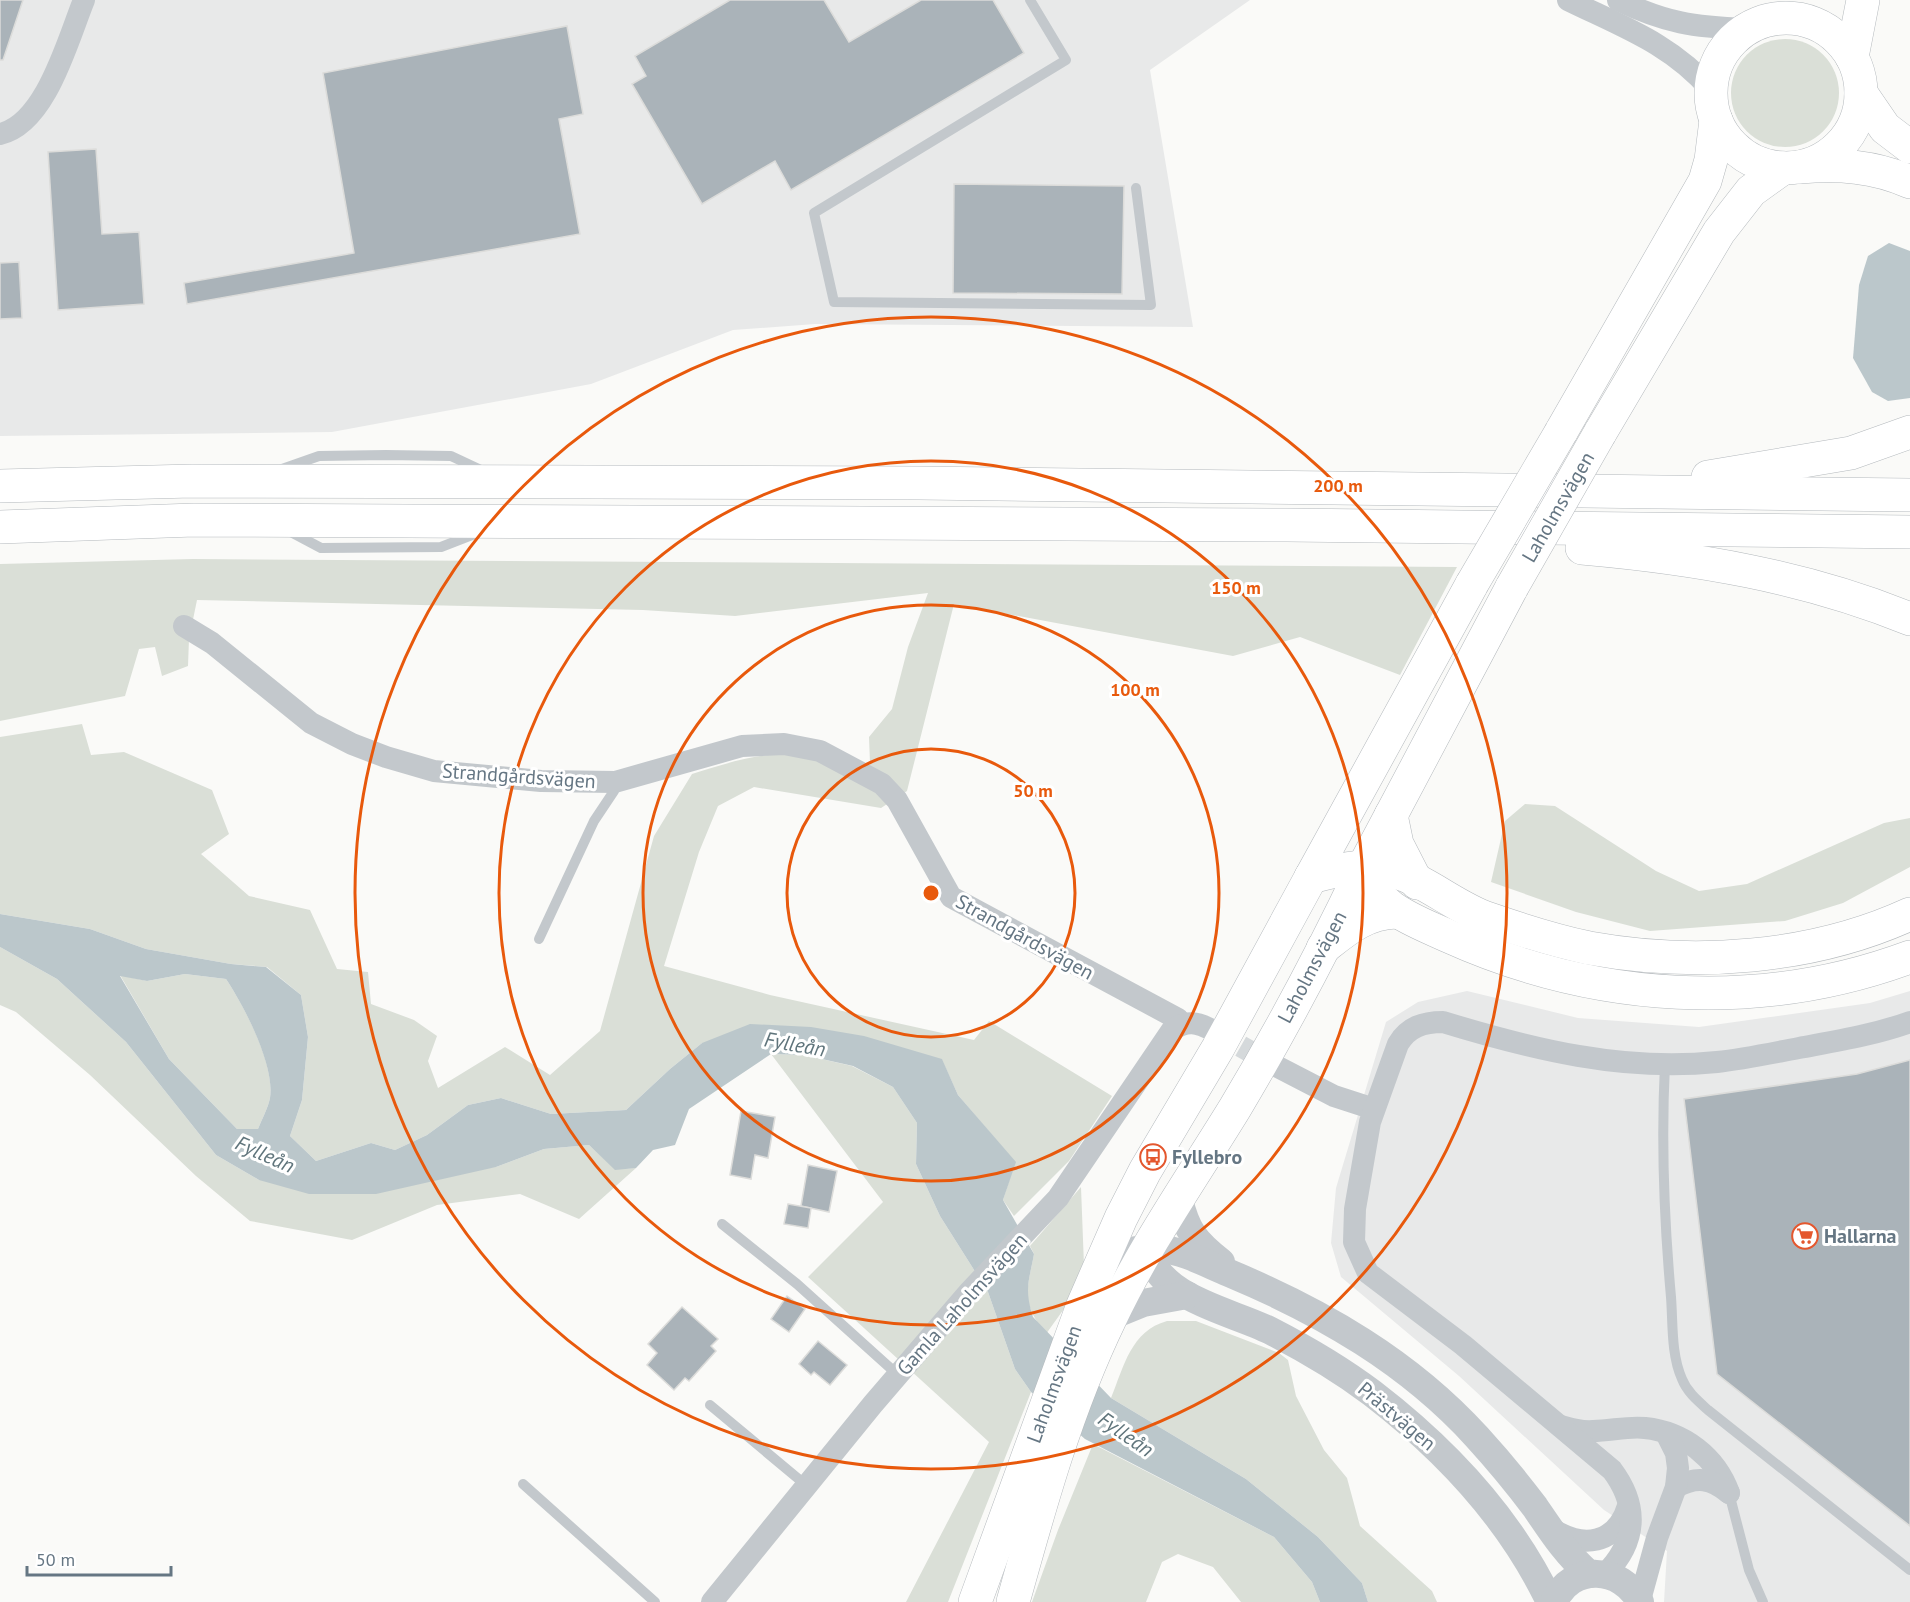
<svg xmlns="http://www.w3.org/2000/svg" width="1910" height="1602" viewBox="0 0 1910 1602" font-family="'PT Sans',sans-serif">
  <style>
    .built { fill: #e8e9e9 }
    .green { fill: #dadfd7 }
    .water { fill: #bbc7cb; fill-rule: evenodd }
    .building { fill: #aab3b9; stroke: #dcdcda; stroke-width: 1.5 }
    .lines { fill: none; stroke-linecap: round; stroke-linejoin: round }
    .minor-tunnel { stroke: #d5d9db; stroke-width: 22; stroke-dasharray: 22 11; stroke-linecap: butt }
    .primary-casing { stroke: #b5babe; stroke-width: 34 }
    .trunk-casing { stroke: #b4b9bd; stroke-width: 34 }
    .motorway-casing { stroke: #b4b9bd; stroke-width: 34 }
    .service { stroke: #c3c8cc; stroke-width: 10 }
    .minor { stroke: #c3c8cc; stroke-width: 22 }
    .tertiary { stroke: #c3c8cc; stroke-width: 28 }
    .primary { stroke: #fff; stroke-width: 33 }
    .trunk { stroke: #fff; stroke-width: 33 }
    .motorway { stroke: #fff; stroke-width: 33 }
    .trunk-bridge-casing { stroke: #b4b9bd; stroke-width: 34; stroke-linecap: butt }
    .trunk-bridge { stroke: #fff; stroke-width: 33 }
    .ring { fill: none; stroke: #e8590c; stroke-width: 3 }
    .labels { text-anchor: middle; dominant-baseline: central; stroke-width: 6; stroke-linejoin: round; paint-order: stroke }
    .street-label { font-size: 20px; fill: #657683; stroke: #fff }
    .poi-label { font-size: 20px; font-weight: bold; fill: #657683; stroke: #fff; text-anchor: start }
    .water-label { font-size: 21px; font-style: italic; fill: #60757c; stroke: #fff }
    .centre { fill: #e8590c; stroke: #fff; stroke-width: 3 }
    .ring-label { font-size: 18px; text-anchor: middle; font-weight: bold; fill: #e8590c; stroke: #fff; stroke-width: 6; stroke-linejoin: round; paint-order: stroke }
  </style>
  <rect width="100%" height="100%" fill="#fafaf8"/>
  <g class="built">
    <path d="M0 0H1250L1150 70 1193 327 815 324 733 330 591 384 332 432 0 436Z"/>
    <path d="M1467 991 1578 1018 1699 1027 1870 1003 1910 991V1602H1664L1667 1551 1604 1510 1459 1376 1341 1277 1331 1243 1336 1188 1386 1022 1418 1002Z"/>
  </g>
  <g class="green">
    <circle cx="1785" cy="93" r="54"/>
    <path d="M193 559 1457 567 1400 675 1300 637 1233 656 954 604 907 791 881 808 754 787 718 806 699 852 664 966 770 995 974 1040 989 1021 1112 1096 1069 1161 1014 1216 1003 1200 1015 1162 958 1095 942 1060 702 1043 670 1069 626 1110 551 1114 501 1098 468 1105 427 1135 395 1150 371 1143 316 1161 290 1136 302 1100 308 1037 301 995 267 967 231 964 146 949 90 929 0 914V737L82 724 91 755 124 752 212 790 229 834 201 854 249 896 310 910 337 969 368 972 371 1004 414 1020 437 1036 428 1061 438 1088 505 1047 550 1075 600 1031 654 836 692 774C730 762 784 744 823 761 840 768 856 781 871 790L869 737 892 709 908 647 928 593 735 616 643 610 197 600 189 639 188 666 162 676 155 647 139 649 125 696 0 721V564Z"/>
    <path d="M1525 804 1555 806 1656 871 1699 891 1747 884 1884 823 1910 818V867L1843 903 1785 921 1650 931 1576 912 1491 882 1505 821Z"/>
    <path d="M0 947 57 979 126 1042 216 1155 259 1180 496 1167 544 1149 589 1145 615 1169 636 1168 579 1219 520 1194 437 1205 352 1240 250 1221 196 1176 90 1075 16 1012 0 1005Z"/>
    <path d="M185 974 226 979C244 1006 275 1064 270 1098 268 1108 262 1119 258 1129H237L169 1059 120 975 147 981Z"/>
    <path d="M771 1054 804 1055 852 1066 893 1087 917 1123 916 1164 940 1216 988 1292 1015 1369 1031 1392 948 1602H906L989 1442 808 1277 883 1202Z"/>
    <path d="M1081 1187 1084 1266 1071 1299 1046 1334C1020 1301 1027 1291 1034 1254L1030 1246Z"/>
    <path d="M1167 1321H1196L1279 1353 1288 1360 1296 1396 1324 1450 1347 1478 1360 1526 1432 1591 1437 1602H1368L1362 1583 1318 1537 1246 1479 1111 1398C1124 1366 1131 1331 1167 1321Z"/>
    <path d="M1093 1444 1274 1537 1312 1582 1320 1602H1241L1213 1567 1178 1554 1162 1562 1146 1602H1032L1058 1530Z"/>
  </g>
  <g class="water">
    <path d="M1889 243 1910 251V398L1888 401 1872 392 1853 358 1859 285 1868 256Z"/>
    <path d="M0 914 90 929 146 949 231 964 266 967 301 995 308 1037 302 1100 290 1136 316 1161 371 1143 395 1150 427 1135 468 1105 501 1098 551 1114 626 1110 670 1069 702 1043 750 1024 811 1027 864 1036 942 1059 958 1095 1016 1162 1003 1200 1034 1254C1029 1282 1024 1288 1033 1317L1111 1398 1246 1479 1318 1537 1362 1583 1368 1602H1320L1312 1582 1274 1537 1085 1439 1031 1392 1015 1369 988 1292 940 1216 916 1164 917 1123 893 1087 853 1066 804 1055 771 1054 689 1109 675 1145 653 1150 636 1168 615 1170 589 1145 544 1149 496 1167 376 1194H309L259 1180 216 1155 126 1042 57 979 0 947ZM185 974 226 979C244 1006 275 1065 270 1098 268 1108 262 1119 258 1129H237L169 1059 120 976 147 981Z"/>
  </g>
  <g class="building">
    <path d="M0 0H23L3 60H0Z"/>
    <path d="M730 0H824L849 42 921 0H993L1024 53 791 190 775 161 702 204 632 84 646 76 635 56Z"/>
    <path d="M567 26 583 114 559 119 580 234 187 304 184 283 354 253 323 73Z"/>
    <path d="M96 149 102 234 139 232 144 304 58 310 48 152Z"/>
    <path d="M954 184 1124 186 1122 294 953 293Z"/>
    <path d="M19 262 22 318 0 319V263Z"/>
    <path d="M1910 1060V1526L1717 1374 1684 1099 1857 1074Z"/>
    <path d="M741 1111 775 1117 768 1158 755 1155 751 1179 730 1175Z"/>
    <path d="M808 1165 837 1171 829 1212 801 1206Z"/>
    <path d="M788 1204 811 1208 808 1228 784 1224Z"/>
    <path d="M787 1296 805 1309 789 1332 771 1319Z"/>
    <path d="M682 1307 718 1339 711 1346 716 1351 689 1381 685 1378 674 1390 647 1365 657 1353 648 1344Z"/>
    <path d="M818 1341 847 1365 830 1385 814 1372 811 1375 799 1364Z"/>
  </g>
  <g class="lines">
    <path class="minor-tunnel" d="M1212 1030 1274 1065"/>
    <g class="primary-casing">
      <g id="primary">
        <path d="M975 1602 1083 1305 1121 1218 1145 1171 1218 1048 1311 877"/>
        <path d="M1013 1602C1040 1505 1066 1410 1110 1319 1145 1245 1192 1178 1235 1108 1281 1031 1324 950 1363 868"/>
      </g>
    </g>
    <g class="trunk-casing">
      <g id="trunk">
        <circle cx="1786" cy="93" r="75"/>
        <path d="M1852 57 1863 0"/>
        <path d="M1561 432 1705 181 1711 160 1716 120"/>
        <path d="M1600 433 1719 232 1751 191 1783 168"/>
        <path d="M1363 868 1512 587"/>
        <path d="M1311 877 1472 584"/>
      </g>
    </g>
    <g class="motorway-casing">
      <g id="motorway">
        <path d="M1861 93 1885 128 1910 147"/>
        <path d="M1800 167C1839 164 1874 166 1910 182"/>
        <path d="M1708 477 1851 453 1910 432"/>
        <path d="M0 486 192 481 919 483 1910 495"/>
        <path d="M0 527 194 520 1287 525 1910 532"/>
        <path d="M1582 548C1695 558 1804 576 1910 619"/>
        <path d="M1391 815 1397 844 1417 883"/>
        <path d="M1363 868C1375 908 1413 920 1448 936 1594 1002 1759 1013 1910 957"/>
        <path d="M1311 877C1334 871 1358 864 1383 869 1421 875 1453 907 1489 919 1521 930 1556 941 1589 948 1694 967 1812 959 1910 914"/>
        <path d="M1323 948C1346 930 1365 913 1396 912"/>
      </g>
    </g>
    <g class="service">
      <path d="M1030 0 1066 60 814 213 834 302 1151 305 1136 188"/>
      <path d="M282 469 319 456 386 455 451 456 483 471"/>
      <path d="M289 531 321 548 441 547 477 533"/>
      <path d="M539 939 594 821 614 791 615 782"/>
      <path d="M1665 1064C1661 1142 1664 1219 1671 1297 1673 1323 1671 1355 1682 1379 1687 1392 1698 1401 1708 1410L1910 1570"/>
      <path d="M722 1224 797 1284 898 1375"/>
      <path d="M710 1405 807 1486"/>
      <path d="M523 1484 655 1602"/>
      <path d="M1729 1493 1749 1570 1763 1602"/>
    </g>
    <g class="minor">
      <path d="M1568 0C1621 26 1672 44 1711 90"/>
      <path d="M1618 0C1666 23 1694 27 1746 29"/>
      <path d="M0 134C46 124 68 39 84 0"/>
      <path d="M184 626 212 643 311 723 352 744 386 757 434 771 541 781 615 782 742 746 784 744 820 751 882 784 897 800 951 897 1178 1019 1181 1024"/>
      <path d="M1276 1066 1334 1096 1374 1109"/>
      <path d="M1561 1426C1571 1429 1582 1432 1593 1431 1610 1431 1628 1426 1645 1428 1684 1432 1716 1457 1729 1493"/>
      <path d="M1676 1487C1697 1476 1711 1478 1729 1493"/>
      <path d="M1551 1528C1582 1549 1616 1545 1628 1506"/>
      <path d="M1605 1574C1637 1542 1639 1506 1612 1470L1463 1345 1368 1273 1354 1242 1355 1209 1370 1122 1398 1044C1408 1027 1423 1022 1443 1022 1531 1049 1624 1072 1717 1062 1745 1059 1772 1053 1799 1048 1836 1041 1874 1035 1910 1022"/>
      <path d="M1640 1600 1657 1538 1676 1487 1678 1468 1676 1453 1667 1435"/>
      <path d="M712 1602 873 1404 970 1291 1058 1198 1172 1030C1187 1020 1197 1022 1212 1030"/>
    </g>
    <g class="tertiary">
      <path d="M1179 1199C1186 1230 1195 1242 1221 1262"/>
      <path d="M1146 1249C1161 1300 1229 1310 1271 1331 1306 1349 1340 1369 1372 1393 1445 1449 1510 1518 1550 1602"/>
      <path d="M1103 1259C1121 1254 1141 1246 1161 1249 1184 1251 1207 1264 1229 1273 1322 1312 1409 1362 1477 1437 1498 1460 1517 1483 1535 1507 1552 1532 1566 1554 1589 1574"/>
      <path d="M1111 1316 1143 1303 1187 1295"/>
      <path d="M1554 1602C1571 1563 1622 1566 1640 1602"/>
    </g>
    <use href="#primary" class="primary"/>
    <use href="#trunk" class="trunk"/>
    <use href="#motorway" class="motorway"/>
    <g class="trunk-bridge-casing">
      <g id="trunk-bridge">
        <path d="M1472 584 1561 432"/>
        <path d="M1512 587 1600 433"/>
      </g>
    </g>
    <use href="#trunk-bridge" class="trunk-bridge"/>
  </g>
  <g class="ring">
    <circle cx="931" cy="893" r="144"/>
    <circle cx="931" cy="893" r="288"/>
    <circle cx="931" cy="893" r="432"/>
    <circle cx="931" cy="893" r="576"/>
  </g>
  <defs>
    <g id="bus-ring" transform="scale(1.35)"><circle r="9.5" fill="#fff" stroke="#e4572e" stroke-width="1.5"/><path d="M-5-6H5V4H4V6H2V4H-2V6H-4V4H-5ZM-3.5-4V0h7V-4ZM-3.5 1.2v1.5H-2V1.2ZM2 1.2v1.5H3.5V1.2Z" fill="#e4572e"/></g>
    <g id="supermarket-ring" transform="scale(1.35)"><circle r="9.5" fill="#fff" stroke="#e4572e" stroke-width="1.5"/><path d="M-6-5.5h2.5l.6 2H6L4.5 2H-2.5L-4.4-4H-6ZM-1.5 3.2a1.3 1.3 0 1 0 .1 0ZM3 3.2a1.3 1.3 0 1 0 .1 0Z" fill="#e4572e"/></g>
  </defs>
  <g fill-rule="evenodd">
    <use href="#bus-ring" x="1153" y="1157"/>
    <use href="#supermarket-ring" x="1805" y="1236"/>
  </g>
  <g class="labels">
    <g class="street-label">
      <text transform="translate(1558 507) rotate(-60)">Laholmsvägen</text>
      <text transform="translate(519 776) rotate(4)">Strandgårdsvägen</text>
      <text transform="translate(1025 937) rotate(29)">Strandgårdsvägen</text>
      <text transform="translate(1312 967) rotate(-62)">Laholmsvägen</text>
      <text transform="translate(962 1304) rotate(-48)">Gamla Laholmsvägen</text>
      <text transform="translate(1054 1384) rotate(-70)">Laholmsvägen</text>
      <text transform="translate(1397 1416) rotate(40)">Prästvägen</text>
    </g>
    <g class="poi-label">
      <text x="1172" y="1157">Fyllebro</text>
      <text x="1824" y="1236">Hallarna</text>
    </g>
    <g class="water-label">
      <text transform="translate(795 1044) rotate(10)">Fylleån</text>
      <text transform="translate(265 1154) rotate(24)">Fylleån</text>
      <text transform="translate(1126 1434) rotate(35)">Fylleån</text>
    </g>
  </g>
  <circle cx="931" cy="893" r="9" class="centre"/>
  <g class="ring-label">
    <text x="1338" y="492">200 m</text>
    <text x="1236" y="594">150 m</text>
    <text x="1135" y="696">100 m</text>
    <text x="1033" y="797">50 m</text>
  </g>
  <path d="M27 1566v9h144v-9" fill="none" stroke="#657683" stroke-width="3"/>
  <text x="36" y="1566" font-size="18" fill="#657683" stroke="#ffffff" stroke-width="4.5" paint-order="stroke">50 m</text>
</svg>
